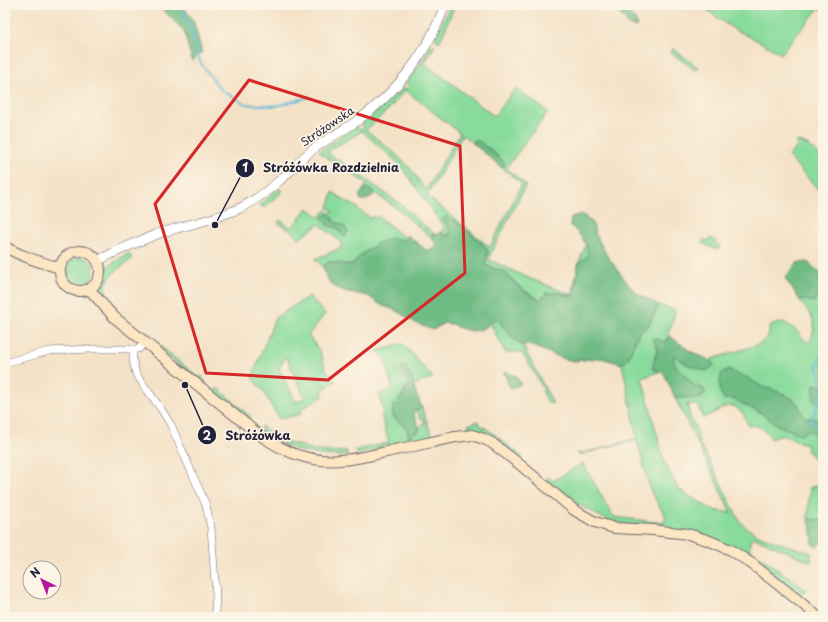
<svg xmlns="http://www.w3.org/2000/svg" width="828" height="622" viewBox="0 0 828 622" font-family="'Playpen Sans',sans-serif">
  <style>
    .green { fill: #89db9c; stroke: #567e6c; fill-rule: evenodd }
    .forest { fill: #6ebb84; stroke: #486e60 }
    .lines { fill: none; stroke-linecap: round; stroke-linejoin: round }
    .stream { stroke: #59b7d7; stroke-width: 2 }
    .minor-casing { stroke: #6c656c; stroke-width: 8 }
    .tertiary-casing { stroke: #6c656c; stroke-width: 10 }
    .secondary-casing { stroke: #6c656c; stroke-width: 12 }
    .minor { stroke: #fff; stroke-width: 7 }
    .tertiary { stroke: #fff; stroke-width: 9 }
    .secondary { stroke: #fce6c4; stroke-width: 10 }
    .marked { fill: none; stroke: #d62828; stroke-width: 3; stroke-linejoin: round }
    .labels { text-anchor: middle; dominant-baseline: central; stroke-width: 3.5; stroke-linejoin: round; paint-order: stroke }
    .street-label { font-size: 11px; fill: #22223b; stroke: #fcf5e5 }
    .leader { fill: none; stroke: #22223b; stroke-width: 1.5 }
    .callout-dot { fill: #22223b; stroke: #fcf5e5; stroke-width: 1.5 }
    .mark-label { font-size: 12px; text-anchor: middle; font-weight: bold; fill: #fff }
    .callout-label { font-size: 12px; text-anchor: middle; font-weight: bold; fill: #22223b; stroke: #fcf5e5; stroke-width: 3.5; stroke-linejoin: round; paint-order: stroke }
  </style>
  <rect width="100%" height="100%" fill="#fcf5e5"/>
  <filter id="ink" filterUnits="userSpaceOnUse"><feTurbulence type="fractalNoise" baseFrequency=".025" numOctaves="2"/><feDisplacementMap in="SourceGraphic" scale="8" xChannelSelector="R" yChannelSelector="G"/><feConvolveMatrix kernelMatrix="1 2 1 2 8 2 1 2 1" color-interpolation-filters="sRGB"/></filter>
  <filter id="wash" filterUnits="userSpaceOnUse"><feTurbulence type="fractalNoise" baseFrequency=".012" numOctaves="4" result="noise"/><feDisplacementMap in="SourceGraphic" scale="16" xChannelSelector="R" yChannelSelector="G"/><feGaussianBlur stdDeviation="0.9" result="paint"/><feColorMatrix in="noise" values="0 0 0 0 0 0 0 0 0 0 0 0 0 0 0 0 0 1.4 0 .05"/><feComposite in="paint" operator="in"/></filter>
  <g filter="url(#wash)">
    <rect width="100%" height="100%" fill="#f4e2c7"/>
    <g class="green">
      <path d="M450 5 454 7 443 35 439 42 435 39Z"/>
      <path d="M701 5H823V10L819 8 781 54C766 44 750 37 734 29 722 22 712 14 701 5Z"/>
      <path d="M431 45H432L435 46 424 63 494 116 516 88 548 112 506 168 526 185 488 259 526 277 572 295 578 265 586 244 588 248V254L578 265 574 296 560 293 540 300 521 288 505 272 485 265 488 250 480 241 463 228 450 230 447 237 440 232 445 229 407 174 397 162 362 131 327 152 399 203 433 233 432 234V238L399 210 369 189H365L361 193 367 184 320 153V151L356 126 361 130 364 128 362 125 363 122 385 105 403 87 407 89 409 86 406 83 422 62ZM405 90 460 133 426 190C420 185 418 178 413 172 400 156 382 143 366 130L389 109ZM463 135 475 145 474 142H480L481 144 490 149 504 162V166L502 168 522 184 490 247 427 196Z"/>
      <path d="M673 49 699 68 696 71 670 52Z"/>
      <path d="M797 141 809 146 822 158 823 156V195L788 156 798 146 795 143Z"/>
      <path d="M278 189H280L283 191 264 208 260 205Z"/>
      <path d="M333 192 350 204V203L358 208V210L360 211 371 218 373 216 376 218 378 216 405 238 402 241 361 255 352 265 328 262 323 267 315 259 341 248V242L319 224 299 239 293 232 278 223 280 220 292 228 307 208 320 217 325 211 327 210 331 214 333 211 328 208Z"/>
      <path d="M710 238 716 240 715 243 720 246 718 250 702 243 704 239 708 241Z"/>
      <path d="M129 253 132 259C117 270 99 280 108 300L102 292 100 286 105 271 108 266Z"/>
      <circle cx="80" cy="271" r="14"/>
      <path d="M823 279V520L808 519V515L810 487H814L819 483C820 476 820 467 816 461 810 453 808 454 806 444 802 443 798 441 794 440 783 435 782 434 771 439 765 428 761 426 748 425L743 413 734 406H727L703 418 697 404H687L690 416 699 435 697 437 704 452H705L739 520C742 523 744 526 748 529 765 540 790 546 810 552L811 553V562L753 537 751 539 749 550 758 555 806 590C802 594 800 594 796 592L772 572 744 552 605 519 578 504 553 484 550 486 546 482 548 477 553 481 583 463 612 515 615 517 663 523 666 517 651 492 644 467 637 440 585 453 580 456 577 452 581 454 637 438 631 406 622 364 628 359 639 333 648 326 659 305 674 310 675 314 669 331 667 333 671 336V337L667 338 666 342 654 341C658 349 658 350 654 358L661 371 642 378 664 461 678 489 687 495 713 510 731 513 720 490 696 440 675 398H700C697 394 695 389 692 384 686 375 671 366 674 355L688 365H714L711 361 712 359 757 345C765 341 771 337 769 326L784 322 797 331 807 343C810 341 811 339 812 336 819 319 807 312 799 299L814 302 820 289Z"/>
      <path d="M309 296 325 314 308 335 320 352 326 370 335 381 328 386V387L322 390 323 396 301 409 302 414 279 419 263 391 252 378 275 318ZM285 358H287L297 381 305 397 296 402 279 369Z"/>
      <path d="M496 318 500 321 503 327 520 344H522L553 403 549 404 542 391 544 390 523 354 519 352 506 353 490 323Z"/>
      <path d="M153 340 199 378 202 376 207 388 153 344 152 342Z"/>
      <path d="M403 344 433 378 413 385 412 378 409 376 410 374 406 368 402 370 407 378 409 386 405 388V393L402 395V398L393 405C393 417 391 415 400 423 404 426 404 428 408 430L407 433 408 435 419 431V427L424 425V419L420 418 417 410 422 408 432 436 463 430 464 432 358 454 355 450 389 443 381 414 384 413 379 395 392 388 385 358 377 351Z"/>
      <path d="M217 388 251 417 250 419 243 417 213 392Z"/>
      <path d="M478 421 479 424 496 435 493 439 467 431 466 429 470 428 468 425Z"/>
      <path d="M261 426 278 438 294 444 315 450 330 452 347 451V455L343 456 320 455 296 450 274 440 260 429Z"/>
      <path d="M498 437 523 456 521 458 518 459 497 441Z"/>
    </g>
    <g class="forest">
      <path d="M158 5H182L193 20 202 52 192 61 184 31Z"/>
      <path d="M619 8C625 11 632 15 635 20 641 29 632 28 627 24V22L617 11Z"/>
      <path d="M475 140 480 142 501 159 504 162V166L502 168 475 145 474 142Z"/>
      <path d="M365 189H369L373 191 374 194 367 200H361L359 195Z"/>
      <path d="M327 214C332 215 333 219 335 223 341 223 346 226 348 232L345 236 344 237C342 236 339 230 338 229 334 225 331 230 326 224V222L323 220 322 218 323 216Z"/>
      <path d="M582 214 592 222 596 235 607 256 629 285 638 294 659 305 648 326 639 333 628 359 622 364 601 358 574 361 565 359 532 346 520 344 513 338 503 327 500 321 496 318 487 326 480 330 470 331 457 327 452 324 444 323 433 330 416 323 405 316 395 310 381 305 368 296 344 291 337 288 331 284 327 278 323 267 328 262 352 265 361 255 378 243 393 237 402 241 407 235 426 250H431L436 245V242L432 240V234L433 233 436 235 440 232 448 237 450 230 443 219 447 216 451 220 453 219 480 241 488 251 485 265 505 272 521 289 540 300 546 293H560L574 296 578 265 588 254C587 241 578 233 570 225L571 217Z"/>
      <path d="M808 262 814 269 823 274C823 284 818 293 814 302L799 299 785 278 797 263Z"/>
      <path d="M671 337 690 351 711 361 714 365 711 368 706 371 688 365 674 355 673 359 676 366 684 374 692 384 704 389 705 394 700 398H675L664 373 653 369C652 360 657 357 658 350 658 345 654 342 652 338 658 338 661 341 666 342L667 338Z"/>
      <path d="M405 366 410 374 409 376 412 378 413 385 422 408 413 412 420 430 419 431 414 432 412 436H409L408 435V430C404 428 404 426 400 423 391 415 393 417 393 405L399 399 402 398V395L405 393 404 390 409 386C408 380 404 374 401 369L402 367Z"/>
      <path d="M728 369 737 374 748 378 757 384 765 388 772 389 793 399 798 404 804 417 823 420V445L811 431H806L802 435 777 425 761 413 733 399H724C718 390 719 384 722 373Z"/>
      <path d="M507 371 511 375H515L521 384 511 389C509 387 509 384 507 381V379L504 373Z"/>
      <path d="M814 385H819L823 388V402L815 403 813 399Z"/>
      <path d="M808 519 823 520V543H821L817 547 813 545 812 530Z"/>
    </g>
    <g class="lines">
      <g class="stream">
        <path d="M179 5 182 9 191 30 200 62 220 89 245 104 276 106 310 97"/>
        <path d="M823 351 817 366 823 387"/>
        <path d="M823 392 811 420 823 431"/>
      </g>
    </g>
  </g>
  <g filter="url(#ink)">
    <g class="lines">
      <g class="minor-casing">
        <g id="minor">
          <path d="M133 349V361L136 374 161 409 171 425 206 505 211 528 216 595 215 612 214 617"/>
          <path d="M5 363 49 351 91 349H139L144 342"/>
        </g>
      </g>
      <g class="tertiary-casing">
        <path id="tertiary" d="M97 261C117 251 139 241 160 233 186 225 213 220 238 209 253 202 266 192 278 182 290 172 300 160 311 151 325 139 342 132 357 121 397 92 428 52 445 5"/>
      </g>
      <g class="secondary-casing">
        <g id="secondary">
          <path d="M5 247C23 257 40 262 60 268"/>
          <circle cx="80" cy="271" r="20"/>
          <path d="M89 289 114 317 253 430C268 441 283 451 301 456 332 466 364 457 395 450 415 446 435 441 455 437L472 435 484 439 492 443 518 463 574 510 595 522 614 528 653 530 688 534 710 541 731 550 752 564 799 601 818 617"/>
        </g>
      </g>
      <use href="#minor" class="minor"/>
      <use href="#tertiary" class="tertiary"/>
      <use href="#secondary" class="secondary"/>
    </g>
  </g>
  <path class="marked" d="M249 80 460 146 465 273 328 380 206 373 155 204Z"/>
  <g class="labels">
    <g class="street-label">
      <text transform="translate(327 126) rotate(-34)">Stróżowska</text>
    </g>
  </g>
  <path class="leader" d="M215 225L245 168M185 385L207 435"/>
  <g class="callout-dot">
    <circle cx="215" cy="225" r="4"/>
    <circle cx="185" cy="385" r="4"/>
    <circle cx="245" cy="168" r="10"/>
    <circle cx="207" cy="435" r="10"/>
  </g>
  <g class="mark-label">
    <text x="245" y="172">1</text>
    <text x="207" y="440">2</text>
  </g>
  <g class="callout-label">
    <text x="331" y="172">Stróżówka Rozdzielnia</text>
    <text x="258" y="440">Stróżówka</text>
  </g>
  <rect width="828" height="622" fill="none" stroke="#fcf5e5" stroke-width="20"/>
  <g transform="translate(42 580) rotate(317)"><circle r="19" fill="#fcf5e5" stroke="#a5a1a1"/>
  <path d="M0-3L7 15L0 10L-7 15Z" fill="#b5179e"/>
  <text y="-6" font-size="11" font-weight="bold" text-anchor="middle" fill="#22223b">N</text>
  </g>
</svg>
